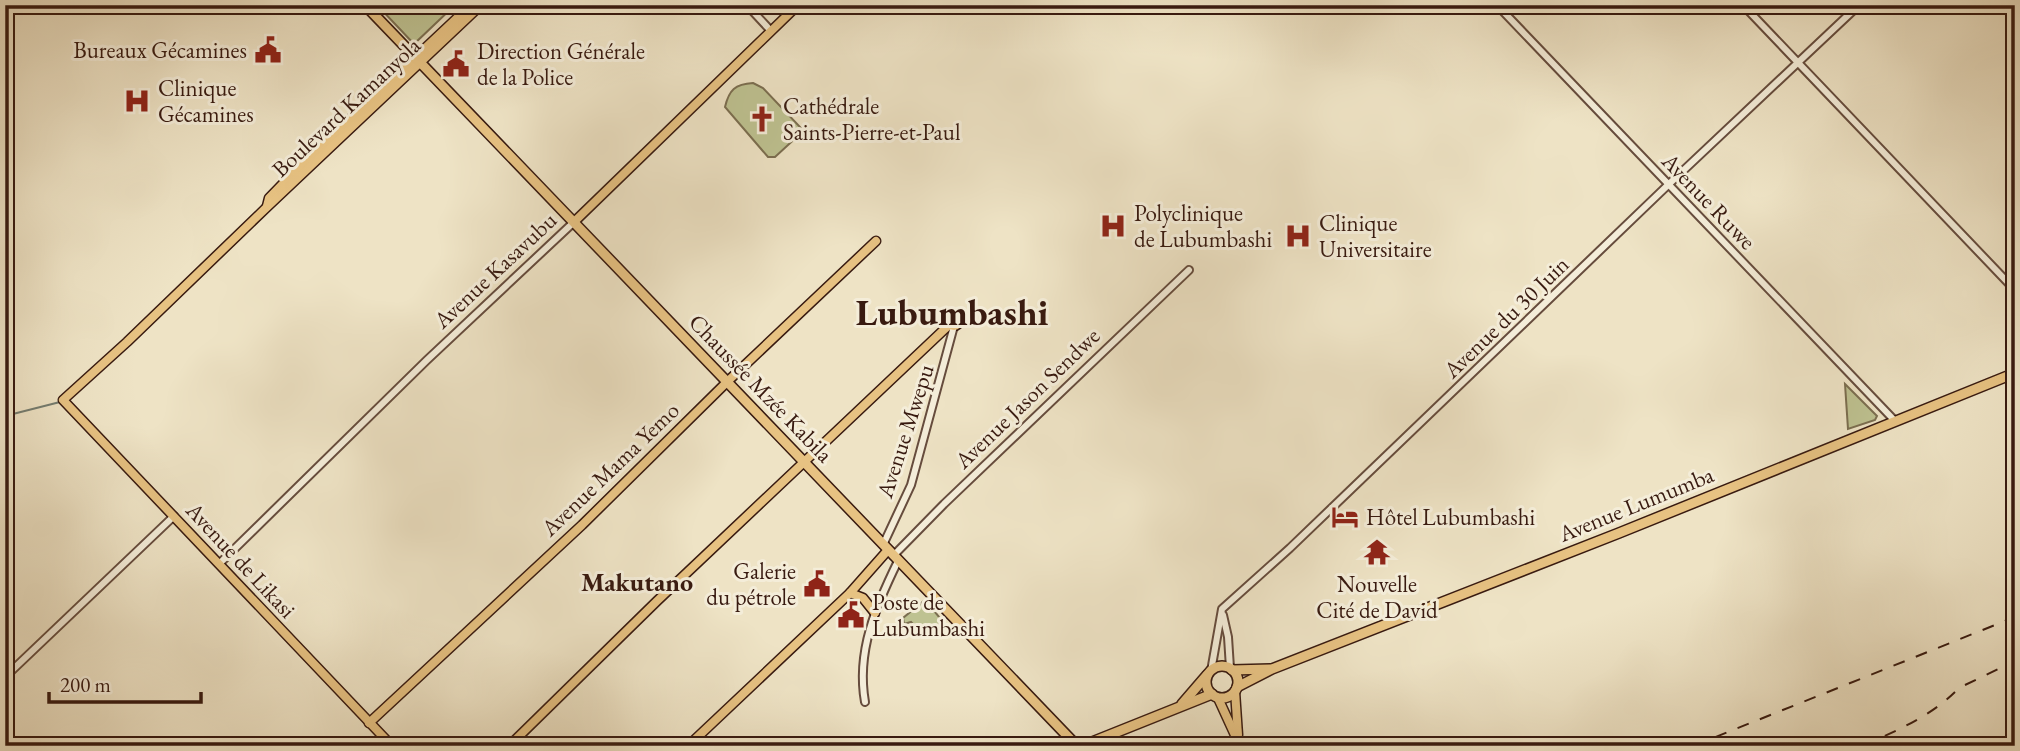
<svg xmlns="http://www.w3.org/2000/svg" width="2020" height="751" viewBox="0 0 2020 751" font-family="'EB Garamond',serif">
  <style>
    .green { fill: #bec291; stroke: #7b6e50; stroke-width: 2 }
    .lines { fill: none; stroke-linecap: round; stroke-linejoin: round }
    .stream { stroke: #737c70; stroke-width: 2 }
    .minor-casing { stroke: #664c3d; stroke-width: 10 }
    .major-casing { stroke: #381a10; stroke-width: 11 }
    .highway-casing { stroke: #381a10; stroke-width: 12 }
    .minor { stroke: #f4edd9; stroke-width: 6 }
    .major { stroke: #e7c282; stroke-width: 8 }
    .highway { stroke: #e7c282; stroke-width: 9 }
    .rail { stroke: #381a10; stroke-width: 2; stroke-dasharray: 12 12; stroke-linecap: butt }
    .labels { text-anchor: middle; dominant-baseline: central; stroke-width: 6; stroke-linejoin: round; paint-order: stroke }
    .poi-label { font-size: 23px; fill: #381a10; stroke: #f4edd9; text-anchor: start }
    .street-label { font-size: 23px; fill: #381a10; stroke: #f4edd9 }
    .quarter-label { font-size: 26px; font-weight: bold; fill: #381a10; stroke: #f4edd9 }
    .town-label { font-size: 37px; font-weight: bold; fill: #381a10; stroke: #f4edd9 }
  </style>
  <rect width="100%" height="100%" fill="#eee3c5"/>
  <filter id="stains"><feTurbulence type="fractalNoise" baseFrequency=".00286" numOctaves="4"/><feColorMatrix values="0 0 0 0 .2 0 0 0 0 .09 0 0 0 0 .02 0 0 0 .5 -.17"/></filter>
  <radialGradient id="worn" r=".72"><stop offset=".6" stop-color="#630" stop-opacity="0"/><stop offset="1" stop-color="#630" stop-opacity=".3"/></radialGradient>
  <g class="green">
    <path d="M377 5H455L414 44Z"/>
    <path d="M753 83 763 88 801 128 800 134 775 157H768L725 107C729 90 735 84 753 83Z"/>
    <path d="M1845 384 1877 416 1875 420 1848 429Z"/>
    <path d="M925 600 940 618 939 625 925 637 911 622 904 624 903 618Z"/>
  </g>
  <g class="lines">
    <path class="stream" d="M5 416 60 402"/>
    <g class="minor-casing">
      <g id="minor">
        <path d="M747 5 771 31"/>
        <path d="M1497 5 1895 421"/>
        <path d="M1743 5 2015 290"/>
        <path d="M883 545 911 485 954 326"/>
        <path d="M893 556 944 504 1189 270"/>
        <path d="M219 564 427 360 574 222"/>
        <path d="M1223 615 1228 637 1230 668"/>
        <path d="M1211 671 1222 609 1290 548 1669 184 1859 5"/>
        <path d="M5 677 174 516"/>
        <path d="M865 702C856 651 876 606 898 561"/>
      </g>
    </g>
    <g class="major-casing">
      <g id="major">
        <path d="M267 206 269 198 303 163 471 5"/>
        <path d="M574 222 798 5"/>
        <circle cx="954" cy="321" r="5"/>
        <path d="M850 593 863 598 875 613"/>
        <path d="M1235 691 1238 735"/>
        <path d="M1218 698 1240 746"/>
        <path d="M369 723 582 525 728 381 876 241"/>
        <path d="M392 746 63 400 127 342 267 207 481 5"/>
        <path d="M509 746 657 601 950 324"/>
        <path d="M688 746 850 593 888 550"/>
      </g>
    </g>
    <g class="highway-casing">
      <g id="highway">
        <path d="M365 5 1077 746"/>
        <circle cx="1222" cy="682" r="16"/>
        <path d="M1232 670 1270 669"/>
        <path d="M1237 687 1272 669 1619 533 2015 373"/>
        <path d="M1182 704 1207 675"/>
        <path d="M1082 746 1212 694"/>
      </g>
    </g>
    <use href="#minor" class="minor"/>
    <use href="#major" class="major"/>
    <use href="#highway" class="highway"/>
    <g class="rail">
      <path d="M1965 685 2015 661"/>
      <path d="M1693 746 2015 617"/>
      <path d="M1863 746C1897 730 1928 718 1955 692"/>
    </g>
  </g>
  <defs>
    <g id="civic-bare" transform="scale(2.1)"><path d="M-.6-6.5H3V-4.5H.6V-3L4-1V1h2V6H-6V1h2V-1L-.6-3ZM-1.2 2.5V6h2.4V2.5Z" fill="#8f2418" stroke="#f4edd9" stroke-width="2.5" paint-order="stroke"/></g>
    <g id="hospital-bare" transform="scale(2.1)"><path d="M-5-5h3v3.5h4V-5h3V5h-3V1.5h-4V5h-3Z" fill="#8f2418" stroke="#f4edd9" stroke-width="2.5" paint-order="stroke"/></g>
    <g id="church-bare" transform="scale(2.1)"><path d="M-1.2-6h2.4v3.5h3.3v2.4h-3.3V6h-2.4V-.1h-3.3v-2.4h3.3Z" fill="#8f2418" stroke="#f4edd9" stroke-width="2.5" paint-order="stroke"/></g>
    <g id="hotel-bare" transform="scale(2.1)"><path d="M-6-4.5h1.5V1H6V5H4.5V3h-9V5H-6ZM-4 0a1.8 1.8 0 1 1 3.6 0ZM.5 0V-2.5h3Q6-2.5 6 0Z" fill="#8f2418" stroke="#f4edd9" stroke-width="2.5" paint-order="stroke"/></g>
    <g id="temple-bare" transform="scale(2.1)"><path d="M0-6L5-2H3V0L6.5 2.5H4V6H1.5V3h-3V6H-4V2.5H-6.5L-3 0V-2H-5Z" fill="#8f2418" stroke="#f4edd9" stroke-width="2.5" paint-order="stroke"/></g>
  </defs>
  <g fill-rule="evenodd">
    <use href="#civic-bare" x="268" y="50"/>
    <use href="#civic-bare" x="456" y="64"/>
    <use href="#hospital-bare" x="137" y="101"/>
    <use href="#church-bare" x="762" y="119"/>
    <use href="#hospital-bare" x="1113" y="226"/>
    <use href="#hospital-bare" x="1298" y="236"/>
    <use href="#hotel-bare" x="1345" y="517"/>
    <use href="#temple-bare" x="1377" y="552"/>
    <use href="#civic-bare" x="817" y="584"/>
    <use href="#civic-bare" x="851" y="615"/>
  </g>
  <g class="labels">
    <g class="poi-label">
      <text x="247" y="50" text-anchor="end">Bureaux Gécamines</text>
      <text x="477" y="51">Direction Générale<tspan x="477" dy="26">de la Police</tspan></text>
      <text x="158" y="88">Clinique<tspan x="158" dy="26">Gécamines</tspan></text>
      <text x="783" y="106">Cathédrale<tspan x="783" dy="26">Saints-Pierre-et-Paul</tspan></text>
      <text x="1134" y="213">Polyclinique<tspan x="1134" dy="26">de Lubumbashi</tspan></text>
      <text x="1319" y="223">Clinique<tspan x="1319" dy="26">Universitaire</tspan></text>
      <text x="1366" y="517">Hôtel Lubumbashi</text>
      <text x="796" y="571" text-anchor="end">Galerie<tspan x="796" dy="26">du pétrole</tspan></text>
      <text x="1377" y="584" text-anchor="middle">Nouvelle<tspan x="1377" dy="26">Cité de David</tspan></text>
      <text x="872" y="602">Poste de<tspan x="872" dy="26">Lubumbashi</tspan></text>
    </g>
    <g class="street-label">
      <text transform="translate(346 107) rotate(-43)">Boulevard Kamanyola</text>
      <text transform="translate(1709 201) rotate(46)">Avenue Ruwe</text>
      <text transform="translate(495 270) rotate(-43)">Avenue Kasavubu</text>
      <text transform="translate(1506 317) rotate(-44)">Avenue du 30 Juin</text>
      <text transform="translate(761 388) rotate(46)">Chaussée Mzée Kabila</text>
      <text transform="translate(1027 398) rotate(-44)">Avenue Jason Sendwe</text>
      <text transform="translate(905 431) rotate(-72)">Avenue Mwepu</text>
      <text transform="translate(610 469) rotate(-44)">Avenue Mama Yemo</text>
      <text transform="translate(1636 504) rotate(-22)">Avenue Lumumba</text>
      <text transform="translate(241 560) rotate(47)">Avenue de Likasi</text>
    </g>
    <g class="quarter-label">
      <text x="637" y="582">Makutano</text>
    </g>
    <g class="town-label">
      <text x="952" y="312">Lubumbashi</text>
    </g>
  </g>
  <rect width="2020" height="751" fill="none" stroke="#eee3c5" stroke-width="28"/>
  <rect x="7" y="7" width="2006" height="737" fill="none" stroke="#381a10" stroke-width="3.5"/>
  <rect x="14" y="14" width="1992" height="723" fill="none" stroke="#381a10" stroke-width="2"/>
  <path d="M49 692v10h152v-10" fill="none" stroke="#381a10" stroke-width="3.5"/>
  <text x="60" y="692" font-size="21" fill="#381a10" stroke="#f4edd9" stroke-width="5" paint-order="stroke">200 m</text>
  <rect width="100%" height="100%" filter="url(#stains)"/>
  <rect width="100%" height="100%" fill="url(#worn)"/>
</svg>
